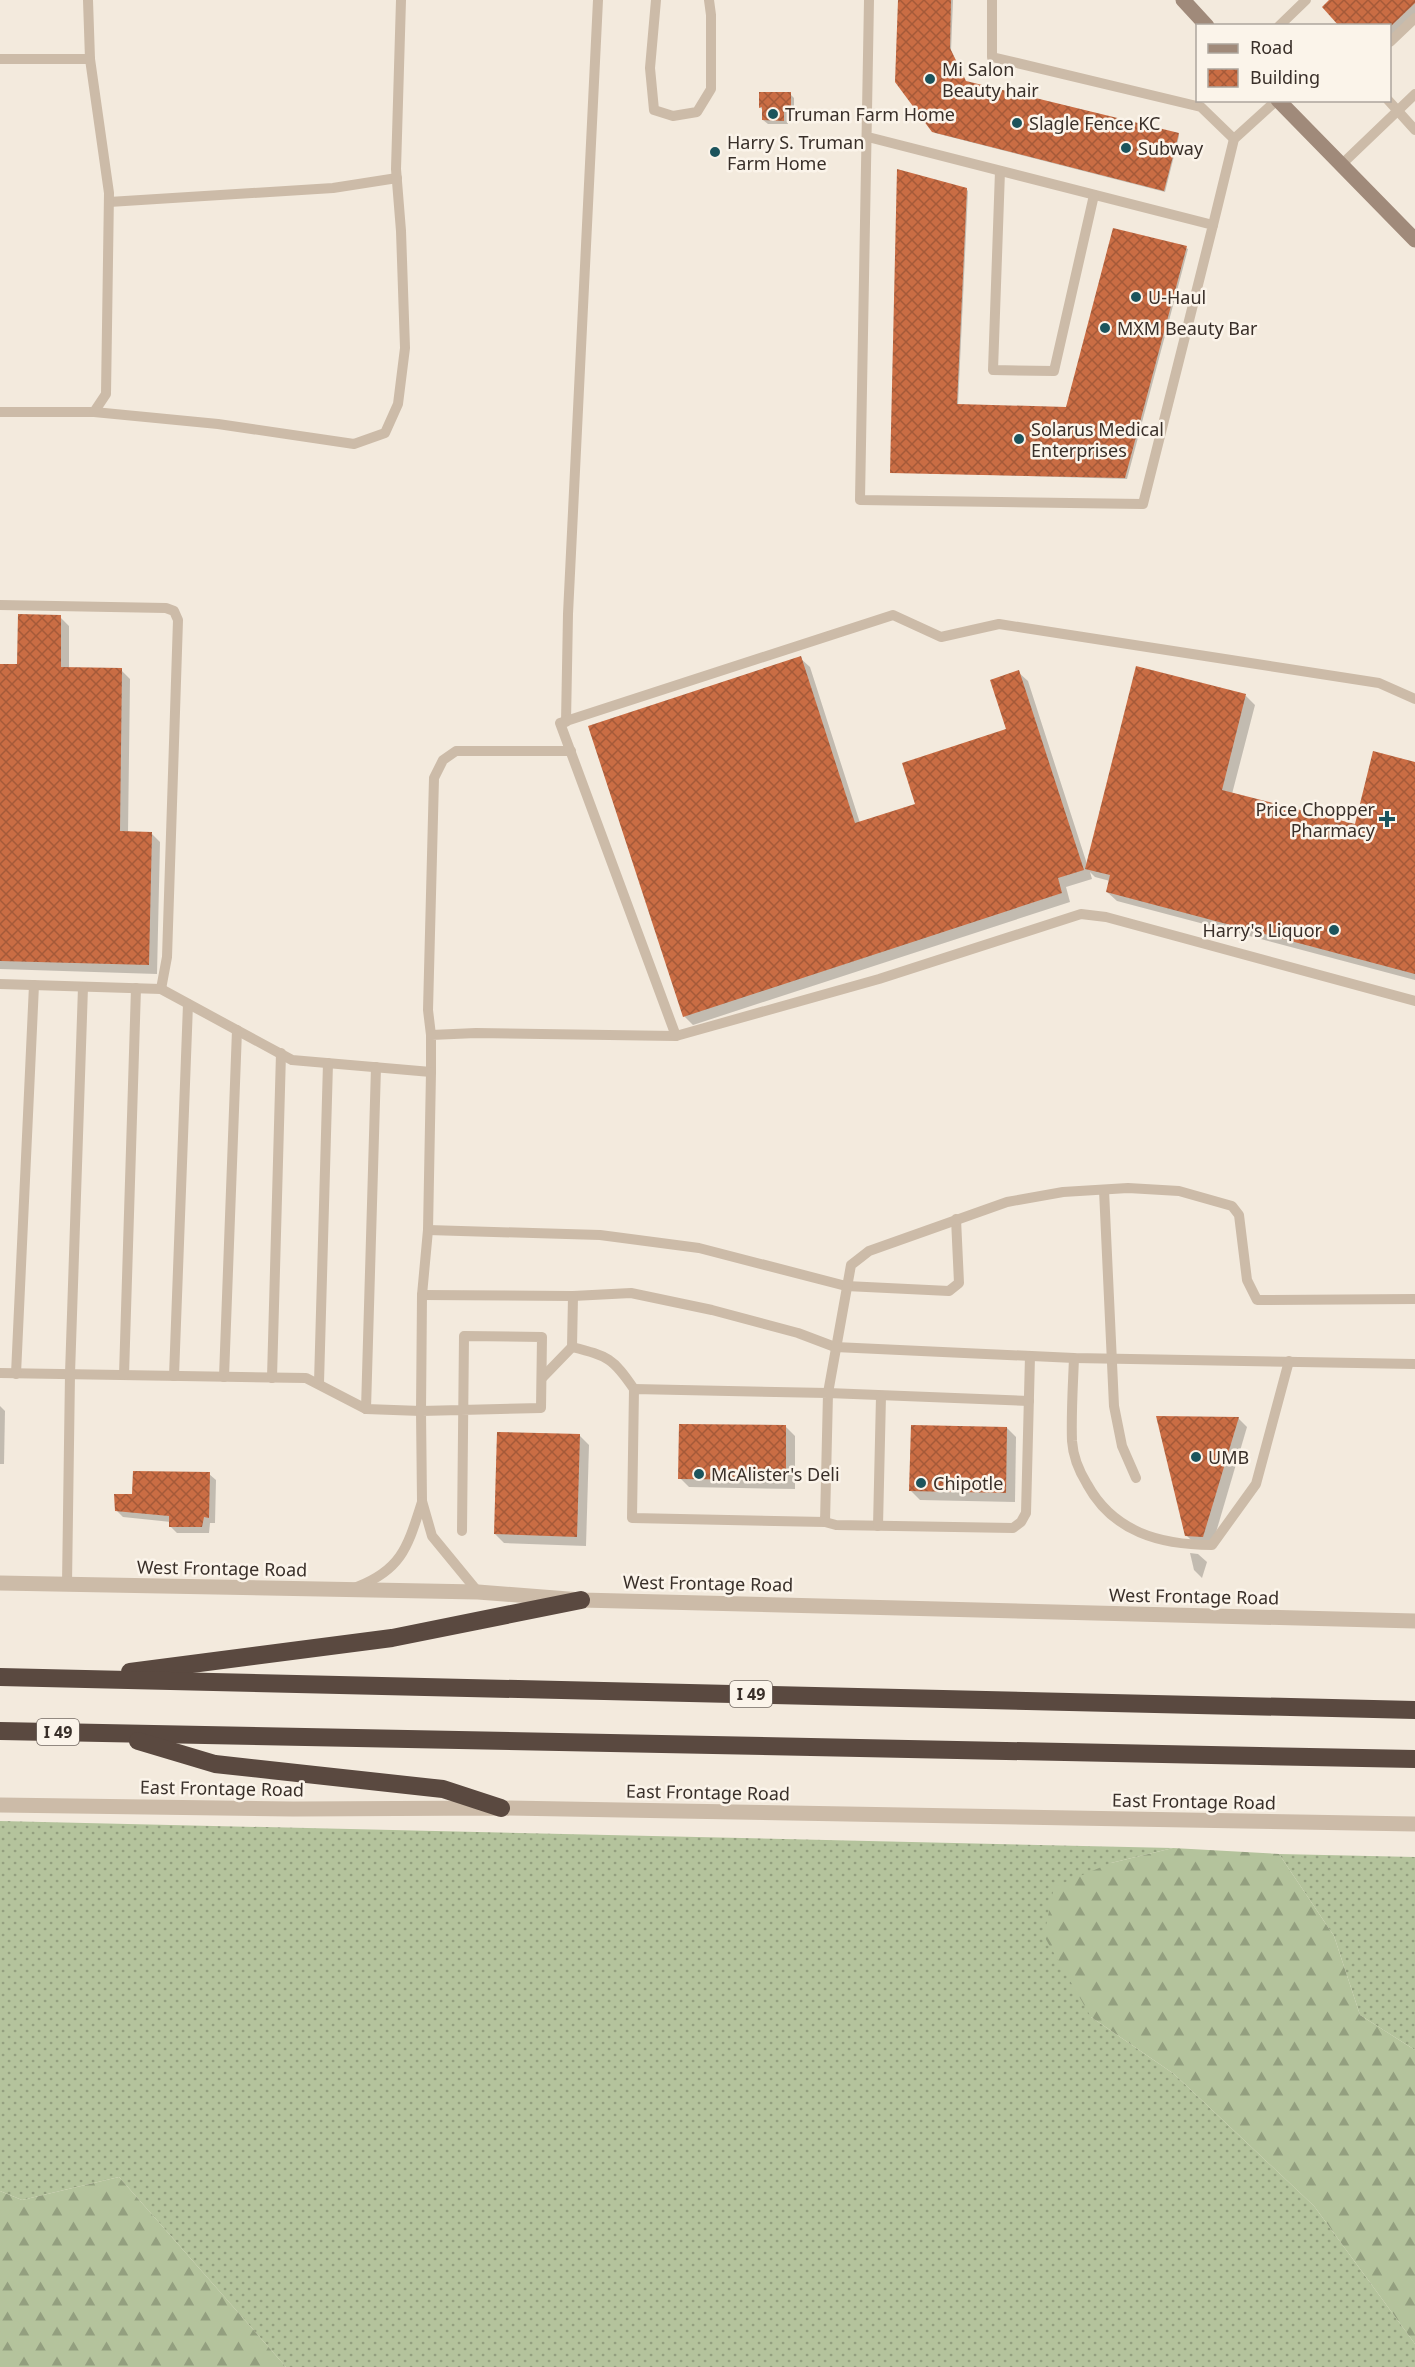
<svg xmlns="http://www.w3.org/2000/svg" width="1415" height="2367" viewBox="0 0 1415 2367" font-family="'Noto Sans',sans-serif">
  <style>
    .grass { fill: url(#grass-dots) }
    .forest { fill: url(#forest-firs) }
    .shadow { fill: #0003 }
    .building { fill: url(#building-cross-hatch) }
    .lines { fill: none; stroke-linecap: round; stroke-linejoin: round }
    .service { stroke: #ccbba8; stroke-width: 10 }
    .tertiary { stroke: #ccbba8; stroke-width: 15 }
    .secondary { stroke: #a08a7a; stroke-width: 15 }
    .motorway { stroke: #5a4940; stroke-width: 18 }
    .poi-dot { fill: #1c545c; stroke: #fbf4ea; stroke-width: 2 }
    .labels { text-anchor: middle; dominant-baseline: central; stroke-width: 5; stroke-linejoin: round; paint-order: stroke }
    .shield { fill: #fbf4ea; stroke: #736a63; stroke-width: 1.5 }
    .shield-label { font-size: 16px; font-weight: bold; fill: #392f29 }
    .poi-label { font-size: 18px; fill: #392f29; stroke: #fbf4ea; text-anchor: start }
    .street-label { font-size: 18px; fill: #392f29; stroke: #fbf4ea }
  </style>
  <defs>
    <pattern id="grass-dots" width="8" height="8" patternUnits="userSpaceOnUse" patternTransform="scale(1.5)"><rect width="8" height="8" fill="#b4c39c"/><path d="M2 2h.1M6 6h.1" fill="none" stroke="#939f7f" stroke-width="1.8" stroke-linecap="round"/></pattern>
    <pattern id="forest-firs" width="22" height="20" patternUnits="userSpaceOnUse" patternTransform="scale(1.5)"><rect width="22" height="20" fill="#b4c39c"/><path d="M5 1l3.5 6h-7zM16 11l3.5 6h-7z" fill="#939f7f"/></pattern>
    <pattern id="building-cross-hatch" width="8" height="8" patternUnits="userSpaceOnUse" patternTransform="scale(1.5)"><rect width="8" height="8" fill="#ca6d44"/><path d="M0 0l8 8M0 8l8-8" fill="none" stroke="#a55a39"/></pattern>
  </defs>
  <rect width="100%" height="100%" fill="#f3eadd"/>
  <g class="grass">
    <path d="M0 1821 1173 1848 1111 1863 1091 2017 1174 2074 1314 2206 1415 2344V2367H286L119 2177 22 2200 0 2191Z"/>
    <path d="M1279 1854 1415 1857V2050L1360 2015 1334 1936Z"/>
  </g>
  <g class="forest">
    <path d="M1173 1848 1279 1854 1334 1936 1360 2015 1415 2050V2344L1314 2206 1174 2074 1091 2017 1044 1936 1054 1887 1111 1863Z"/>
    <path d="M119 2177 286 2367H0V2191L22 2200Z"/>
  </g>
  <g class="shadow">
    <path d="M899 0H953L951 51 966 83 1178 134 1179 136 1165 192 935 133Z"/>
    <path d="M1332 0H1415V20L1390 44V26Z"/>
    <path d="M790 94 794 98V111H788V124H768L763 120V110L760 107Z"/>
    <path d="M966 189 968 191 958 405 1067 408 1186 248 1188 249 1127 479 892 472Z"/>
    <path d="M60 617 69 626V669L121 670 130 679 128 833H151L160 842 157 974 0 969V665L19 666Z"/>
    <path d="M800 658 810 667 860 823 917 805 1008 730 1018 672 1028 681 1087 864 1137 668 1246 696 1255 705 1232 794 1356 826 1415 763V980L1117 901 1107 892 1110 881 1095 877 1090 872 1092 879 1066 887 1070 902 693 1025 684 1016Z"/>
    <path d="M0 1406 5 1411 4 1464H0Z"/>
    <path d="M1238 1418 1247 1427 1212 1546 1195 1544 1186 1535Z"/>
    <path d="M786 1427 795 1436V1489L689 1487 680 1478Z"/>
    <path d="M1007 1428 1016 1437 1015 1502 920 1500 911 1491Z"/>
    <path d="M580 1436 589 1445 586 1546 504 1543 495 1534Z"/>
    <path d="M209 1474 216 1480 215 1523H210L209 1533H177L170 1526 171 1522 123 1517 116 1510 134 1495Z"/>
    <path d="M1190 1553 1198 1554 1207 1562 1202 1578 1194 1570Z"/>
  </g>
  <g class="building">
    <path d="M898 0H951L950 48 966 81 1179 133 1164 191 932 132 895 82Z"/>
    <path d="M1329 0H1415V3L1391 26H1339L1322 7Z"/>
    <path d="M759 92H791V107H784V121L762 120V107L759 108Z"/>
    <path d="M897 169 967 188 957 404 1066 407 1113 228 1187 246 1125 478 890 473Z"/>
    <path d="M18 614 61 615V667L122 668 120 831 152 832 149 965 0 961V664H17Z"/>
    <path d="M801 656 855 823 915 804 902 763 1006 729 990 680 1019 670 1084 870 1058 878 1062 893 683 1017 588 726Z"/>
    <path d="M1136 666 1246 694 1222 790 1355 824 1373 751 1415 762V974L1106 892 1110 875 1085 869Z"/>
    <path d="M1156 1416 1239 1417 1203 1537 1185 1536Z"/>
    <path d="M679 1424 786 1425V1480L678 1479Z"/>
    <path d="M911 1425 1007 1427 1006 1493 909 1491Z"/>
    <path d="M497 1432 580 1434 577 1537 494 1534Z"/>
    <path d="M133 1471 210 1472 209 1518 204 1517 202 1527H169V1516L115 1511 114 1494H132Z"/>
  </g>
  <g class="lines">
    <g class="service">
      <path d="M656 0 650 68 654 110 673 116 697 112 711 89V15L709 0"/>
      <path d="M992 0V57L1201 107 1234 139"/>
      <path d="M1279 26 1306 0"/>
      <path d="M1390 42 1415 18"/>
      <path d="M0 59H90"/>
      <path d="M1388 100 1415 130"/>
      <path d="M868 137 1213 225 1143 504 860 500 869 0"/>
      <path d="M1341 165 1415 94"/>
      <path d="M1000 171 993 370 1054 371 1094 195"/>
      <path d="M109 202 333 188 397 178"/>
      <path d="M1213 225 1234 139 1277 100"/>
      <path d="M0 412H94L106 394 109 193 90 59 88 0"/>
      <path d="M94 412 218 424 354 444 385 433 398 404 405 348 401 231 396 169 401 0"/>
      <path d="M0 605 166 608 174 611 178 620 167 957 161 989"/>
      <path d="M566 722 568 614 598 0"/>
      <path d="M0 984 161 989 292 1060 431 1072V1035L476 1033 676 1036 879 979 1081 914 1106 917 1415 1001"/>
      <path d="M431 1035 428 1010 434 778 443 760 456 751H571"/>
      <path d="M676 1036 560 723 893 615 941 637 999 624 1379 683 1415 699"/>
      <path d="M1104 1190 1114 1406 1122 1446 1136 1478"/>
      <path d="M428 1230 600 1235 699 1248 846 1286 949 1291 959 1283 956 1219"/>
      <path d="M422 1295 573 1296 631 1293 712 1310 798 1333 835 1347 1074 1358 1415 1364"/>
      <path d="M572 1347C608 1356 613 1358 634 1389"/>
      <path d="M1074 1358C1073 1385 1071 1413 1072 1441 1073 1456 1079 1471 1087 1484 1113 1532 1160 1545 1212 1545L1256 1484 1289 1361"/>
      <path d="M0 1373 306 1378 366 1409 421 1411 422 1295 428 1230 431 1072"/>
      <path d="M16 1374 34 985"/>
      <path d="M124 1375 136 988"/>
      <path d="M174 1376 188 1004"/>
      <path d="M224 1377 237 1030"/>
      <path d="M272 1378 281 1053"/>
      <path d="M542 1378 572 1347 573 1296"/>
      <path d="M319 1383 328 1063"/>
      <path d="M1029 1401 828 1393 634 1389 632 1518 825 1522 828 1393 851 1265 869 1251 1007 1202 1063 1192 1128 1188 1179 1191 1232 1206 1239 1215 1247 1280 1257 1300 1415 1299"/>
      <path d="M366 1409 376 1067"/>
      <path d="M825 1522 836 1525 1013 1528 1021 1522 1026 1513 1030 1356"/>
      <path d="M878 1526 881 1396"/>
      <path d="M462 1531 464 1336 542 1337 541 1408 421 1411 422 1501 432 1536 478 1592"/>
      <path d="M67 1584 70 1374 83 987"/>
      <path d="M357 1587C403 1569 408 1545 422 1502"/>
    </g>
    <g class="tertiary">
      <path d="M0 1583 478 1592 581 1600 1415 1621"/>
      <path d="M0 1805 293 1809 501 1808 1415 1824"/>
    </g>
    <g class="secondary">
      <path d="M1183 0 1207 26"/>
      <path d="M1278 100 1415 240"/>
    </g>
    <g class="motorway">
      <path d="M130 1672 392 1638 581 1600"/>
      <path d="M0 1677 1415 1710"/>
      <path d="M0 1731 1415 1759"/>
      <path d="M138 1741 215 1764 443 1789 501 1808"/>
    </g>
  </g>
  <g class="poi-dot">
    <circle cx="930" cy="79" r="6"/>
    <circle cx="773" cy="114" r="6"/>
    <circle cx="1017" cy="123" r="6"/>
    <circle cx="1126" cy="148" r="6"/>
    <circle cx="715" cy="152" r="6"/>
    <circle cx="1136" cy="297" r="6"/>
    <circle cx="1105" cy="328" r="6"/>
    <circle cx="1019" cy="439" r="6"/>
    <path d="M1384 810h6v6h6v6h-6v6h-6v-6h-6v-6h6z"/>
    <circle cx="1334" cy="930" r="6"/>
    <circle cx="1196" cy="1457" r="6"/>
    <circle cx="699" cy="1474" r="6"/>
    <circle cx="921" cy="1483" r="6"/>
  </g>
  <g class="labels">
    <g class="shield">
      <rect x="730" y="1681" width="42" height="26" rx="4.5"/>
      <rect x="37" y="1719" width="42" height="26" rx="4.5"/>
    </g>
    <g class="shield-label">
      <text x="751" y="1694">I 49</text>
      <text x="58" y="1732">I 49</text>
    </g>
    <g class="poi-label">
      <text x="942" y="69">Mi Salon<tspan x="942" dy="21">Beauty hair</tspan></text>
      <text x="785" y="114">Truman Farm Home</text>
      <text x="1029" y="123">Slagle Fence KC</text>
      <text x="727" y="142">Harry S. Truman<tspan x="727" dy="21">Farm Home</tspan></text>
      <text x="1138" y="148">Subway</text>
      <text x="1148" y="297">U-Haul</text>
      <text x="1117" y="328">MXM Beauty Bar</text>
      <text x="1031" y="429">Solarus Medical<tspan x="1031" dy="21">Enterprises</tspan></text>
      <text x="1375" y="809" text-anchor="end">Price Chopper<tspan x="1375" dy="21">Pharmacy</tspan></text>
      <text x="1322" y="930" text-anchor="end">Harry's Liquor</text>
      <text x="1208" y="1457">UMB</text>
      <text x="711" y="1474">McAlister's Deli</text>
      <text x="933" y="1483">Chipotle</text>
    </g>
    <g class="street-label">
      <text transform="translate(222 1568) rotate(1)">West Frontage Road</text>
      <text transform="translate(708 1583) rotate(1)">West Frontage Road</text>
      <text transform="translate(1194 1596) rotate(1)">West Frontage Road</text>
      <text transform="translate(222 1788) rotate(1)">East Frontage Road</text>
      <text transform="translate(708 1792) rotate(1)">East Frontage Road</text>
      <text transform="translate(1194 1801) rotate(1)">East Frontage Road</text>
    </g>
  </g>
  <rect x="1196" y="24" width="195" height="78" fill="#fbf4ea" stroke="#ada59d" stroke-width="1.5"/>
  <rect x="1208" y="44" width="30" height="9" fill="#a08a7a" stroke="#ada59d" stroke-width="1.5"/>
  <text x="1250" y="54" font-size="18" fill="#392f29">Road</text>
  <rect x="1208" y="69" width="30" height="18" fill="url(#building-cross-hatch)" stroke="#ada59d" stroke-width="1.5"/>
  <text x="1250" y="84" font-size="18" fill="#392f29">Building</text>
</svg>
